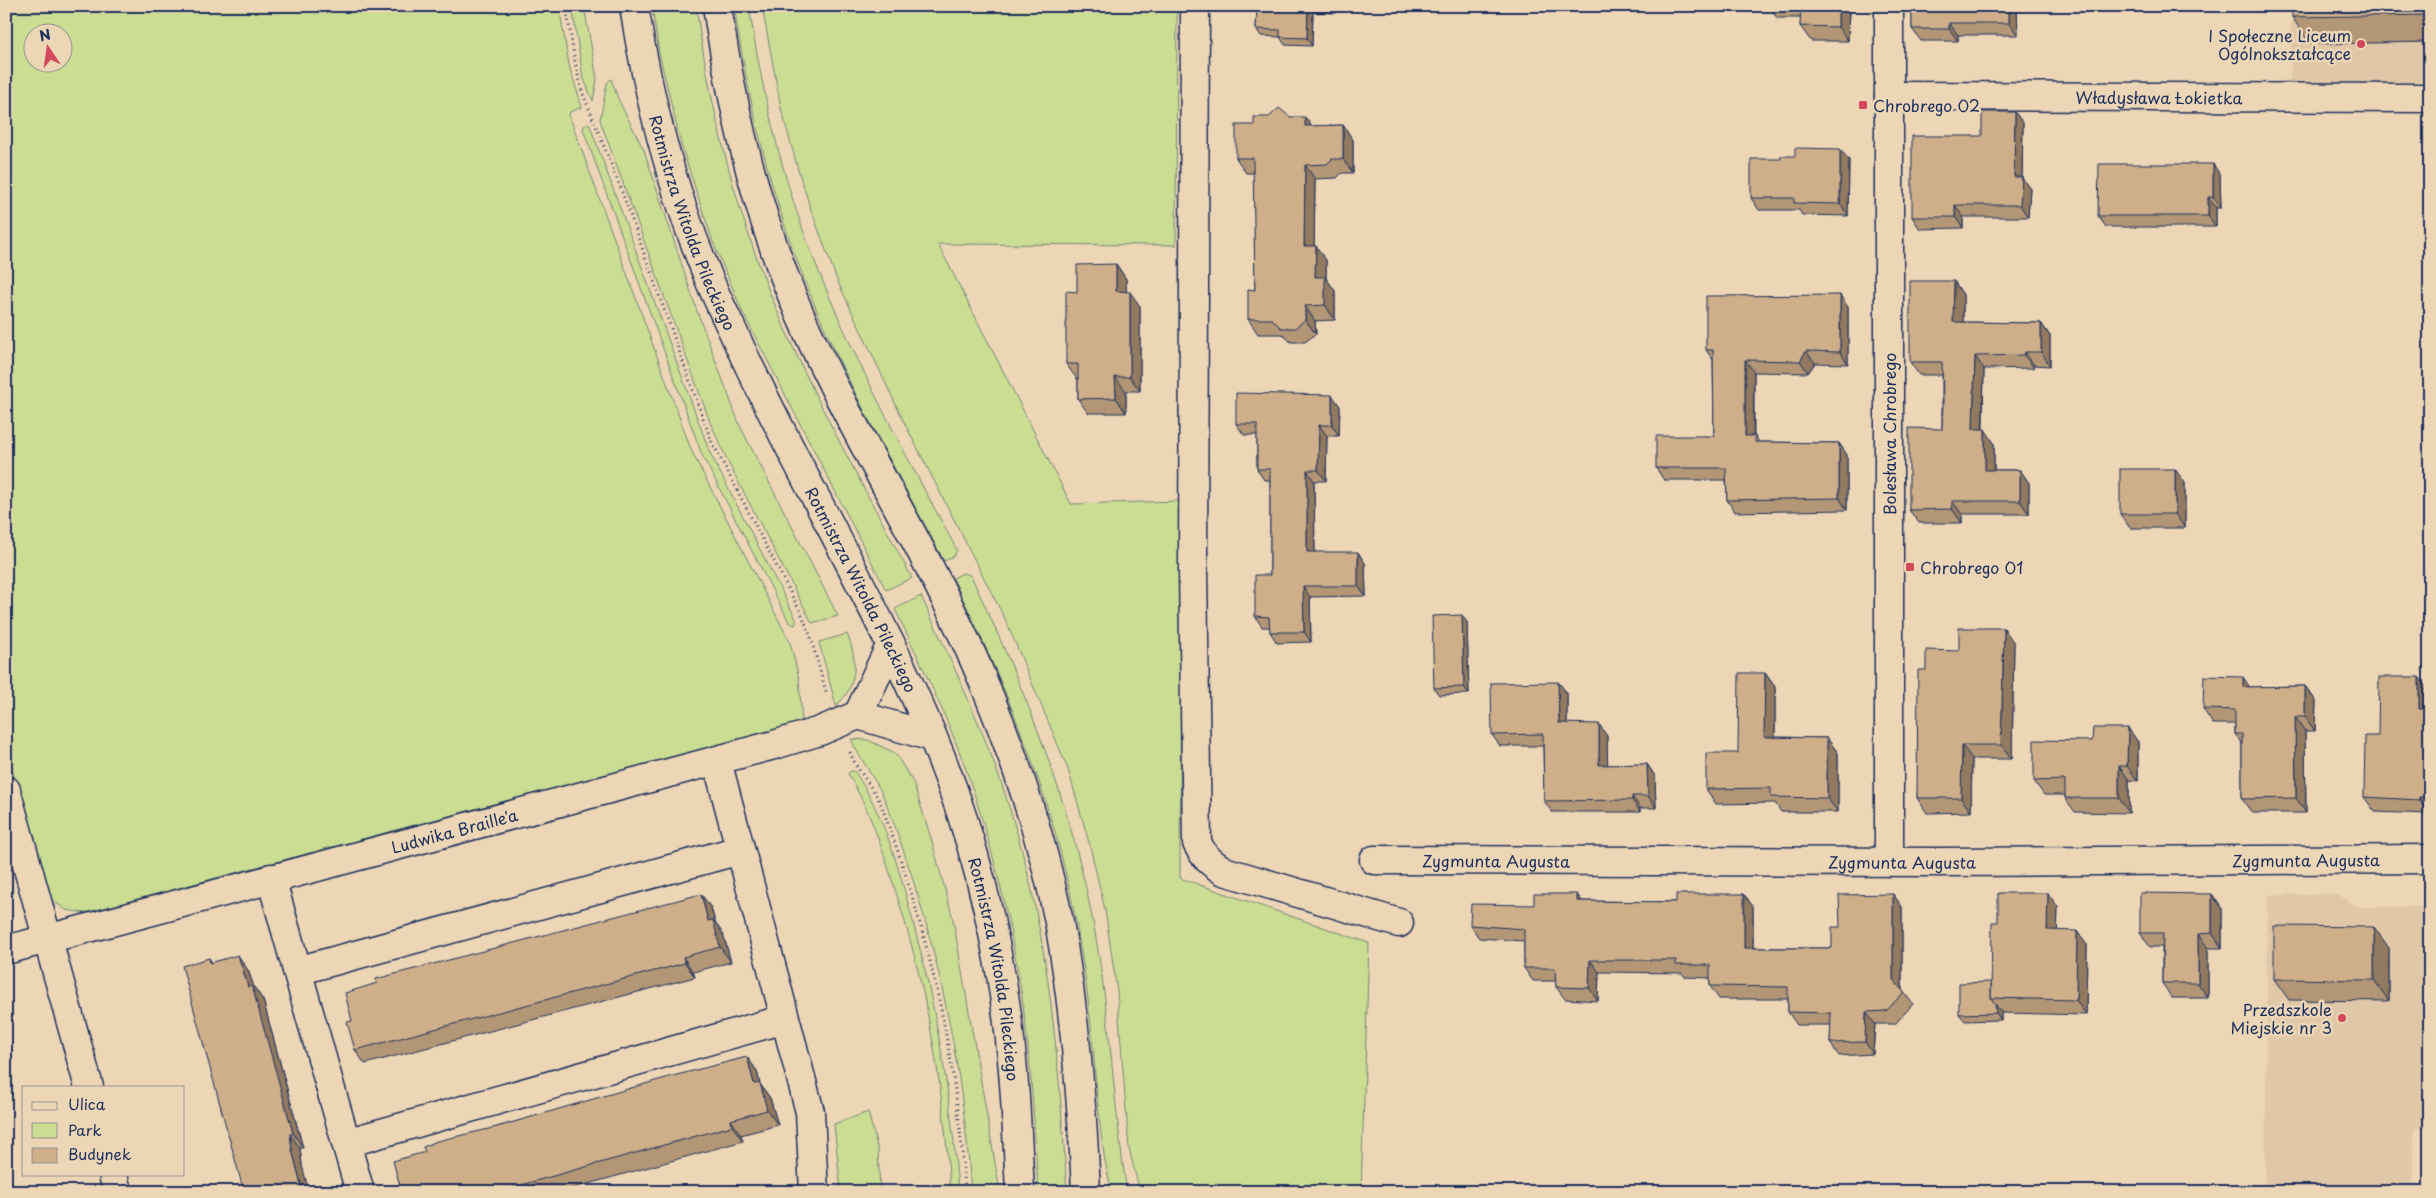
<svg xmlns="http://www.w3.org/2000/svg" width="2436" height="1198" viewBox="0 0 2436 1198" font-family="'Playpen Sans',sans-serif">
  <style>
    .built { fill: #e0c7a7 }
    .green { fill: #cbdd92; stroke: #738678; fill-rule: evenodd }
    .lines { fill: none; stroke-linecap: round; stroke-linejoin: round }
    .minor-casing { stroke: #1b2f5e; stroke-width: 31 }
    .major-casing { stroke: #1b2f5e; stroke-width: 31 }
    .path { stroke: #1b2f5e; stroke-width: 3; stroke-dasharray: 1 4; stroke-linecap: butt }
    .minor { stroke: #edd6b5; stroke-width: 28 }
    .major { stroke: #edd6b5; stroke-width: 28 }
    .wall { fill: #b29676; stroke: #1b2f5e }
    .shaded-wall { fill: #917a60; stroke: #1b2f5e }
    .building { fill: #cfaf89; stroke: #1b2f5e }
    .poi-dot { fill: #d1495b; stroke: #edd6b5; stroke-width: 2 }
    .labels { text-anchor: middle; dominant-baseline: central; stroke-width: 5; stroke-linejoin: round; paint-order: stroke }
    .poi-label { font-size: 16px; fill: #1b2f5e; stroke: #edd6b5; text-anchor: end }
    .street-label { font-size: 16px; fill: #1b2f5e; stroke: #edd6b5 }
  </style>
  <rect width="100%" height="100%" fill="#edd6b5"/>
  <filter id="ink" filterUnits="userSpaceOnUse"><feTurbulence type="fractalNoise" baseFrequency=".02" numOctaves="2"/><feDisplacementMap in="SourceGraphic" scale="10" xChannelSelector="R" yChannelSelector="G"/><feConvolveMatrix kernelMatrix="1 2 1 2 8 2 1 2 1" color-interpolation-filters="sRGB"/></filter>
  <g filter="url(#ink)">
    <g class="built">
      <path d="M2292 6H2430V81L2290 86Z"/>
      <path d="M2337 894 2359 907H2430V1128H2414L2412 1192H2265L2268 895Z"/>
    </g>
    <g class="green">
      <path d="M6 6H559L569 65 582 107 570 112 569 115 692 452 790 642 799 678 802 722 96 910 84 913 66 910 52 900 47 892 6 748ZM32 32H62V62H32Z"/>
      <path d="M572 6H584L597 79 593 101 583 77Z"/>
      <path d="M652 6H696C707 86 725 166 751 242 791 360 854 468 912 578L886 590 743 313 713 242 682 148 659 53Z"/>
      <path d="M734 6H749C761 86 779 165 807 241 847 348 903 450 957 550L954 556 944 561C895 468 841 375 803 276 769 189 748 99 734 6Z"/>
      <path d="M762 6H1177L1176 245 938 244 1071 504 1181 501 1180 878 1369 943 1361 1192H1140L1129 1149 1117 991 1105 910 1090 846 1068 769 1006 621 905 424 837 280 809 204 797 166 781 108Z"/>
      <path d="M611 79 619 101 644 150 697 311 740 426 838 616 812 623 730 466 710 422 600 120 607 83Z"/>
      <path d="M589 123 710 453 796 619V624L794 625 789 622 702 455 583 129 584 126Z"/>
      <path d="M963 573 970 575 973 580C1027 695 1073 808 1095 933 1111 1019 1113 1106 1127 1192H1112C1101 1151 1099 1114 1095 1072 1092 1032 1088 992 1081 952 1062 821 1011 697 953 578Z"/>
      <path d="M921 596C955 669 990 742 1013 819 1050 940 1059 1066 1067 1192H1038C1034 1116 1030 1040 1017 966 1006 902 989 837 968 775 948 718 921 664 895 609Z"/>
      <path d="M847 634C858 660 858 686 836 706L819 642Z"/>
      <path d="M851 739 868 740 895 753 913 782 931 838 953 919 1000 1192H971C963 1060 934 928 887 805 878 781 861 762 851 739Z"/>
      <path d="M851 771H854C884 813 899 869 912 918 936 1008 952 1099 958 1192H950C944 1086 926 983 893 883 881 845 869 808 848 774Z"/>
      <path d="M868 1112 878 1150 880 1192H841L834 1124Z"/>
    </g>
    <g class="lines">
      <g class="minor-casing">
        <g id="minor">
          <path d="M1195 6 1193 569 1197 843C1204 857 1211 863 1224 871L1399 923"/>
          <path id="s1" d="M1889 96 2430 98"/>
          <path d="M858 715 891 644"/>
          <path d="M717 761 810 1112 814 1192"/>
          <path d="M6 790 89 1087"/>
          <path id="s2" d="M1374 860 1939 862 2430 859"/>
          <path d="M1889 861V6"/>
          <path d="M271 878 360 1192"/>
          <path id="s3" d="M6 950 774 745 820 731 858 715 932 737"/>
          <path d="M297 971 740 850"/>
          <path d="M346 1143 785 1019"/>
          <path d="M113 1174 117 1192"/>
        </g>
      </g>
      <g class="major-casing">
        <g id="major">
          <path id="s4" d="M634 6C648 97 672 189 707 274 717 300 730 324 741 349 802 479 876 603 932 735 969 823 994 920 1007 1015 1015 1074 1017 1133 1020 1192"/>
          <path d="M717 6C734 121 760 227 808 333 863 453 936 565 986 688 1017 763 1043 842 1059 922 1075 1011 1082 1102 1086 1192"/>
        </g>
      </g>
      <g class="path">
        <path d="M566 6 575 62 582 91 621 189 711 440 802 615 810 635 827 695"/>
        <path d="M850 752C857 772 874 787 882 807 928 930 958 1060 965 1192"/>
        <path d="M1392 1192 1396 1185"/>
      </g>
      <use href="#minor" class="minor"/>
      <use href="#major" class="major"/>
    </g>
    <g class="wall">
      <path d="M1243 6H1364V9L1337 8 1336 13 1313 12 1312 46 1285 45 1280 37 1261 36 1256 29 1257 8 1244 7Z"/>
      <path d="M1769 6H1849L1848 41H1811L1800 26 1801 18H1777Z"/>
      <path d="M1912 6H2017L2018 35H1958V41H1921L1912 29Z"/>
      <path d="M2430 6V42L2310 44 2292 17Z"/>
      <path d="M1290 117 1311 126 1343 125 1353 140V173H1342L1337 178 1315 179 1314 246 1326 260V278L1335 291V320L1315 321 1316 334 1305 342H1291L1282 334H1258L1248 319 1255 290 1254 173H1246L1236 158 1254 125Z"/>
      <path d="M2023 123 2022 178 2030 188 2028 217H1963V228L1920 229 1912 217 1982 136Z"/>
      <path d="M1849 160 1848 216 1802 215 1799 210H1759L1751 198Z"/>
      <path d="M2213 164 2220 175 2221 208H2216V227H2106L2098 216Z"/>
      <path d="M1116 264 1126 279V292L1140 306V391H1126V413H1088L1078 399V379H1077L1066 364 1077 292Z"/>
      <path d="M1954 281 1963 295V322L2041 323 2050 336V366L2034 365V368L1984 369 1983 429 1994 443V470H2020L2029 483V514H1962V523H1919L1909 510 1942 429V375H1919L1910 362Z"/>
      <path d="M1848 307V364L1815 363 1808 373 1754 372V436H1755L1759 442 1839 443 1847 455V510L1735 512 1727 500 1726 480H1664L1656 468 1714 436 1713 360 1706 350Z"/>
      <path d="M1340 406 1339 436H1327L1326 481H1314L1315 552 1365 563 1366 596 1310 597 1311 642 1277 643 1270 632V627H1262L1255 616 1270 575V480H1264L1257 469V435H1244L1236 424Z"/>
      <path d="M2185 483V528H2130L2120 514Z"/>
      <path d="M1467 622 1469 694 1439 695 1434 688Z"/>
      <path d="M2014 643 2012 759H1972L1971 812 1927 813 1917 798 1926 670 1959 651Z"/>
      <path d="M1765 673 1775 687V737L1827 738 1838 753V812H1781L1775 803 1716 804 1706 789 1738 753Z"/>
      <path d="M1558 682 1567 693V723L1607 736V765L1647 764 1655 776 1656 808H1640V812H1552L1544 801 1543 746H1500L1492 735Z"/>
      <path d="M2305 686 2316 701 2315 731H2305L2306 813H2252L2242 799V744L2235 734V724H2213L2203 709 2250 687Z"/>
      <path d="M2429 691 2430 812H2429V814L2375 812 2364 797 2378 736Z"/>
      <path d="M2128 728 2138 742V781L2129 780V813L2075 812 2065 798V795H2044L2034 781 2092 741Z"/>
      <path d="M701 894 711 908 715 922 723 934 731 962 693 972 695 977 365 1064 355 1050 352 1021Z"/>
      <path d="M1744 894 1753 907V948H1832L1840 927 1893 894 1902 907V990L1913 1004 1895 1024H1875L1873 1054 1839 1056 1830 1043 1831 1025H1797L1788 1012V999H1719L1710 986V978L1685 977 1682 973 1599 972 1598 1001 1565 999 1556 987V981H1533L1524 968V941L1479 938 1470 925 1534 905 1582 901 1676 902Z"/>
      <path d="M2212 894 2222 909V948H2208V998H2172L2162 983V947H2150L2140 933Z"/>
      <path d="M2058 907 2057 930 2087 945 2086 1015 2002 1013 2001 1012V1020L1965 1021 1959 1014 1991 982Z"/>
      <path d="M2389 948V1001L2289 1000 2274 979Z"/>
      <path d="M209 958 212 963 248 970 254 987 263 1000 303 1148H300L302 1165Z"/>
      <path d="M747 1057 757 1071 760 1084 770 1098 778 1125 741 1135 743 1141 559 1192H396L401 1189 425 1152 497 1127Z"/>
    </g>
    <g class="shaded-wall">
      <path d="M1308 6H1309L1313 12 1312 46 1307 38Z"/>
      <path d="M1332 6H1335L1337 8 1336 13Z"/>
      <path d="M1838 6H1849L1848 41 1838 27Z"/>
      <path d="M2009 6H2017L2018 35 2009 23Z"/>
      <path d="M1949 23 1958 35V41L1949 29Z"/>
      <path d="M2015 112 2023 123 2022 178 2030 188 2028 217 2020 205 2014 177Z"/>
      <path d="M1305 117 1316 132 1305 126Z"/>
      <path d="M1343 125 1353 140V173L1343 159Z"/>
      <path d="M1840 149 1849 160 1848 216 1840 204Z"/>
      <path d="M2213 164 2220 175 2221 208 2213 197Z"/>
      <path d="M1305 165 1315 179 1314 260 1304 246Z"/>
      <path d="M2208 197 2216 208V227L2208 216Z"/>
      <path d="M1955 205 1963 217V228L1955 217Z"/>
      <path d="M1316 246 1326 260V278L1335 291V320L1325 305 1315 277Z"/>
      <path d="M1116 264 1126 279 1127 306 1116 291Z"/>
      <path d="M1954 281 1963 295V336L1953 322Z"/>
      <path d="M1130 292 1140 306V391L1130 377Z"/>
      <path d="M1840 295 1848 307V364L1840 352Z"/>
      <path d="M1305 306 1315 321 1316 334 1305 320Z"/>
      <path d="M2041 323 2050 336V366L2041 352Z"/>
      <path d="M1806 351 1815 363 1808 373 1800 361Z"/>
      <path d="M2025 352 2034 365V368L2024 355Z"/>
      <path d="M1975 356 1984 369 1982 443 1973 429Z"/>
      <path d="M1745 360 1754 372 1753 448 1745 436Z"/>
      <path d="M1115 377 1126 391V413L1116 398Z"/>
      <path d="M1332 395 1340 406 1339 436 1332 425Z"/>
      <path d="M1319 425 1327 436 1326 481 1318 470Z"/>
      <path d="M1985 429 1994 443V483L1985 470Z"/>
      <path d="M1839 443 1847 455V510L1839 498Z"/>
      <path d="M2175 469 2185 483V528L2175 514Z"/>
      <path d="M1307 470 1314 481 1315 563 1307 552Z"/>
      <path d="M2020 470 2029 483V514L2020 501Z"/>
      <path d="M1952 501 1962 514V523L1952 509Z"/>
      <path d="M1358 552 1365 563 1366 596 1358 586Z"/>
      <path d="M1303 586 1310 597 1311 642 1304 632Z"/>
      <path d="M1462 615 1467 622 1469 694 1464 687Z"/>
      <path d="M2004 628 2014 643 2012 759 2001 745Z"/>
      <path d="M1765 673 1775 687V751L1764 737Z"/>
      <path d="M2243 677 2253 692 2243 687Z"/>
      <path d="M2419 677 2429 691V724L2419 709Z"/>
      <path d="M1558 682 1567 693V735L1559 723Z"/>
      <path d="M2305 686 2316 701 2315 731 2305 717Z"/>
      <path d="M2295 717 2305 731 2306 813 2296 798Z"/>
      <path d="M1599 724 1607 736 1608 777 1599 765Z"/>
      <path d="M2128 728 2138 742V781L2127 766Z"/>
      <path d="M1827 738 1838 753V812L1827 798Z"/>
      <path d="M1962 745 1972 759 1971 812 1961 798Z"/>
      <path d="M1647 764 1655 776 1656 808 1648 796Z"/>
      <path d="M2119 766 2129 780V813L2119 798Z"/>
      <path d="M1632 796 1640 808V812L1632 800Z"/>
      <path d="M2419 797 2429 812V814L2419 800Z"/>
      <path d="M2048 893 2058 907 2057 945 2047 930Z"/>
      <path d="M701 894 711 908 715 922 723 934 731 962 720 947 708 921Z"/>
      <path d="M1577 894 1586 907 1577 901Z"/>
      <path d="M1744 894 1753 907V961L1744 948Z"/>
      <path d="M1893 894 1902 907V993L1893 980Z"/>
      <path d="M2212 894 2222 909V948L2212 933Z"/>
      <path d="M2374 927 2389 948V1001L2374 980Z"/>
      <path d="M2077 931 2087 945 2086 1015 2076 1000Z"/>
      <path d="M2198 934 2208 948V998L2198 983Z"/>
      <path d="M238 955 248 970 254 987 263 1000 303 1148 293 1133Z"/>
      <path d="M683 957 693 972 695 977 685 963Z"/>
      <path d="M1590 960 1599 972 1598 1001 1589 988Z"/>
      <path d="M1995 1004 2001 1012V1020L1996 1013Z"/>
      <path d="M1866 1012 1875 1024 1873 1054 1865 1042Z"/>
      <path d="M747 1057 757 1071 760 1084 770 1098 778 1125 767 1110 754 1084Z"/>
      <path d="M731 1120 741 1135 743 1141 732 1126Z"/>
      <path d="M290 1134 300 1148 302 1165 309 1192H303L292 1150Z"/>
    </g>
    <g class="building">
      <path d="M1257 6H1308L1307 38 1280 37V30L1256 29Z"/>
      <path d="M1801 6H1838V27L1800 26Z"/>
      <path d="M1912 6H2009V23H1949V29H1912Z"/>
      <path d="M2291 6H2430V15L2292 17Z"/>
      <path d="M1279 108 1290 117H1305V126L1343 125V159H1332L1327 164 1305 165 1304 246H1316L1315 277H1325V305L1305 306V320L1295 328H1281L1272 319H1248V289L1255 290 1253 158H1236V125H1254V117H1269Z"/>
      <path d="M1982 112H2015L2014 177H2022L2020 205H1955V217H1912V136H1982Z"/>
      <path d="M1795 148 1840 149V204L1794 203V198H1751V159H1781V156H1795Z"/>
      <path d="M2099 164H2213V197H2208V216H2098Z"/>
      <path d="M1116 264V291L1130 292V377H1115L1116 398 1078 399V364H1066V291L1077 292V265Z"/>
      <path d="M1910 281H1954L1953 322 2041 323V352H2025L2024 355 1975 356 1973 429H1985V470H2020V501H1952V509L1909 510V428L1942 429 1943 402 1942 362H1910Z"/>
      <path d="M1840 295V352L1806 351 1800 361 1745 360V436H1755V442L1839 443V498L1727 500 1726 468H1656V436H1714L1713 350H1706V296Z"/>
      <path d="M1236 393 1332 395V425H1319L1318 470H1307V552H1358V586H1303L1304 632H1270L1269 617 1255 616V575H1270V469H1257V424H1236Z"/>
      <rect x="2120" y="469" width="55" height="45"/>
      <path d="M1462 615 1464 687 1434 688 1432 616Z"/>
      <path d="M1959 628H2004L2001 745H1962L1961 798H1917L1918 670H1926V650L1959 651Z"/>
      <path d="M1739 673H1765L1764 737 1827 738V798L1771 797V788L1706 789V753H1738Z"/>
      <path d="M2204 676 2243 677V687L2305 686V717H2295L2296 798 2242 799V734H2235V710L2203 709Z"/>
      <path d="M2379 677H2419V709H2430V797H2419V800L2364 797 2365 736H2378Z"/>
      <path d="M1558 682 1559 723 1599 724V765L1647 764 1648 796H1632V800L1544 801 1543 734 1492 735 1491 683Z"/>
      <path d="M2093 728H2128L2127 766H2119V798H2065V780L2034 781V740L2092 741Z"/>
      <path d="M1998 893H2048L2047 930 2077 931 2076 1000 1991 998 1992 922H1998Z"/>
      <path d="M2140 893 2212 894V933L2198 934V983H2162L2163 933H2140Z"/>
      <path d="M701 894 708 921 713 920 720 947 683 957 685 963 355 1050 347 1022 352 1021 345 993 377 983 376 979Z"/>
      <path d="M1534 894H1577V901L1676 902V894H1744V948H1832V927H1840L1839 895 1893 894V980L1904 992 1886 1011 1866 1012 1865 1042 1830 1043 1831 1013 1788 1012V987L1710 986V965H1676V960H1590L1589 988 1556 987 1555 968H1524V929L1470 925 1471 904 1534 905Z"/>
      <path d="M2274 926 2374 927V980L2274 979Z"/>
      <path d="M238 955 248 987 252 986 293 1133 290 1134 292 1150 303 1192H244L182 966 209 958 210 963Z"/>
      <path d="M1991 982V998L1995 1004 1996 1013 1959 1014V983Z"/>
      <path d="M747 1057 754 1084 760 1083 767 1110 731 1120 732 1126 496 1192H396V1191L401 1189 393 1161 425 1152 423 1147 437 1141 497 1127 669 1077Z"/>
      <path d="M19 1186 21 1192H6V1190Z"/>
    </g>
  </g>
  <g class="poi-dot">
    <circle cx="2361" cy="44" r="5"/>
    <rect x="1858" y="100" width="10" height="10" rx="2.5"/>
    <rect x="1905" y="562" width="10" height="10" rx="2.5"/>
    <circle cx="2342" cy="1018" r="5"/>
  </g>
  <g class="labels">
    <g class="poi-label">
      <text x="2351" y="35">I Społeczne Liceum<tspan x="2351" dy="18">Ogólnokształcące</tspan></text>
      <text x="1873" y="105" text-anchor="start">Chrobrego 02</text>
      <text x="1920" y="567" text-anchor="start">Chrobrego 01</text>
      <text x="2332" y="1009">Przedszkole<tspan x="2332" dy="18">Miejskie nr 3</tspan></text>
    </g>
    <g class="street-label">
      <text stroke="none"><textPath href="#s1" startOffset="270">Władysława Łokietka</textPath></text>
      <text stroke="none"><textPath href="#s4" startOffset="225">Rotmistrza Witolda Pileckiego</textPath></text>
      <text transform="translate(1889 434) rotate(-90)">Bolesława Chrobrego</text>
      <text stroke="none"><textPath href="#s4" startOffset="630">Rotmistrza Witolda Pileckiego</textPath></text>
      <text stroke="none"><textPath href="#s3" startOffset="464">Ludwika Braille'a</textPath></text>
      <text stroke="none"><textPath href="#s2" startOffset="932">Zygmunta Augusta</textPath></text>
      <text stroke="none"><textPath href="#s2" startOffset="122">Zygmunta Augusta</textPath></text>
      <text stroke="none"><textPath href="#s2" startOffset="528">Zygmunta Augusta</textPath></text>
      <text stroke="none"><textPath href="#s4" startOffset="1035">Rotmistrza Witolda Pileckiego</textPath></text>
    </g>
  </g>
  <rect width="2436" height="1198" fill="none" stroke="#edd6b5" stroke-width="25"/>
  <rect x="12" y="12" width="2411" height="1173" fill="none" stroke="#1b2f5e" stroke-width="2" filter="url(#ink)"/>
  <rect x="22" y="1086" width="162" height="90" fill="#edd6b5" stroke="#999392"/>
  <rect x="32" y="1102" width="25" height="8" fill="#edd6b5" stroke="#999392"/>
  <text x="68" y="1110" font-size="15" fill="#1b2f5e">Ulica</text>
  <rect x="32" y="1123" width="25" height="15" fill="#cbdd92" stroke="#999392"/>
  <text x="68" y="1136" font-size="15" fill="#1b2f5e">Park</text>
  <rect x="32" y="1148" width="25" height="15" fill="#cfaf89" stroke="#999392"/>
  <text x="68" y="1160" font-size="15" fill="#1b2f5e">Budynek</text>
  <g transform="translate(48 48) rotate(347)"><circle r="24" fill="#edd6b5" stroke="#999392"/>
  <path d="M0-4L9 19L0 12L-9 19Z" fill="#d1495b"/>
  <text y="-8" font-size="14" font-weight="bold" text-anchor="middle" fill="#1b2f5e">N</text>
  </g>
</svg>
